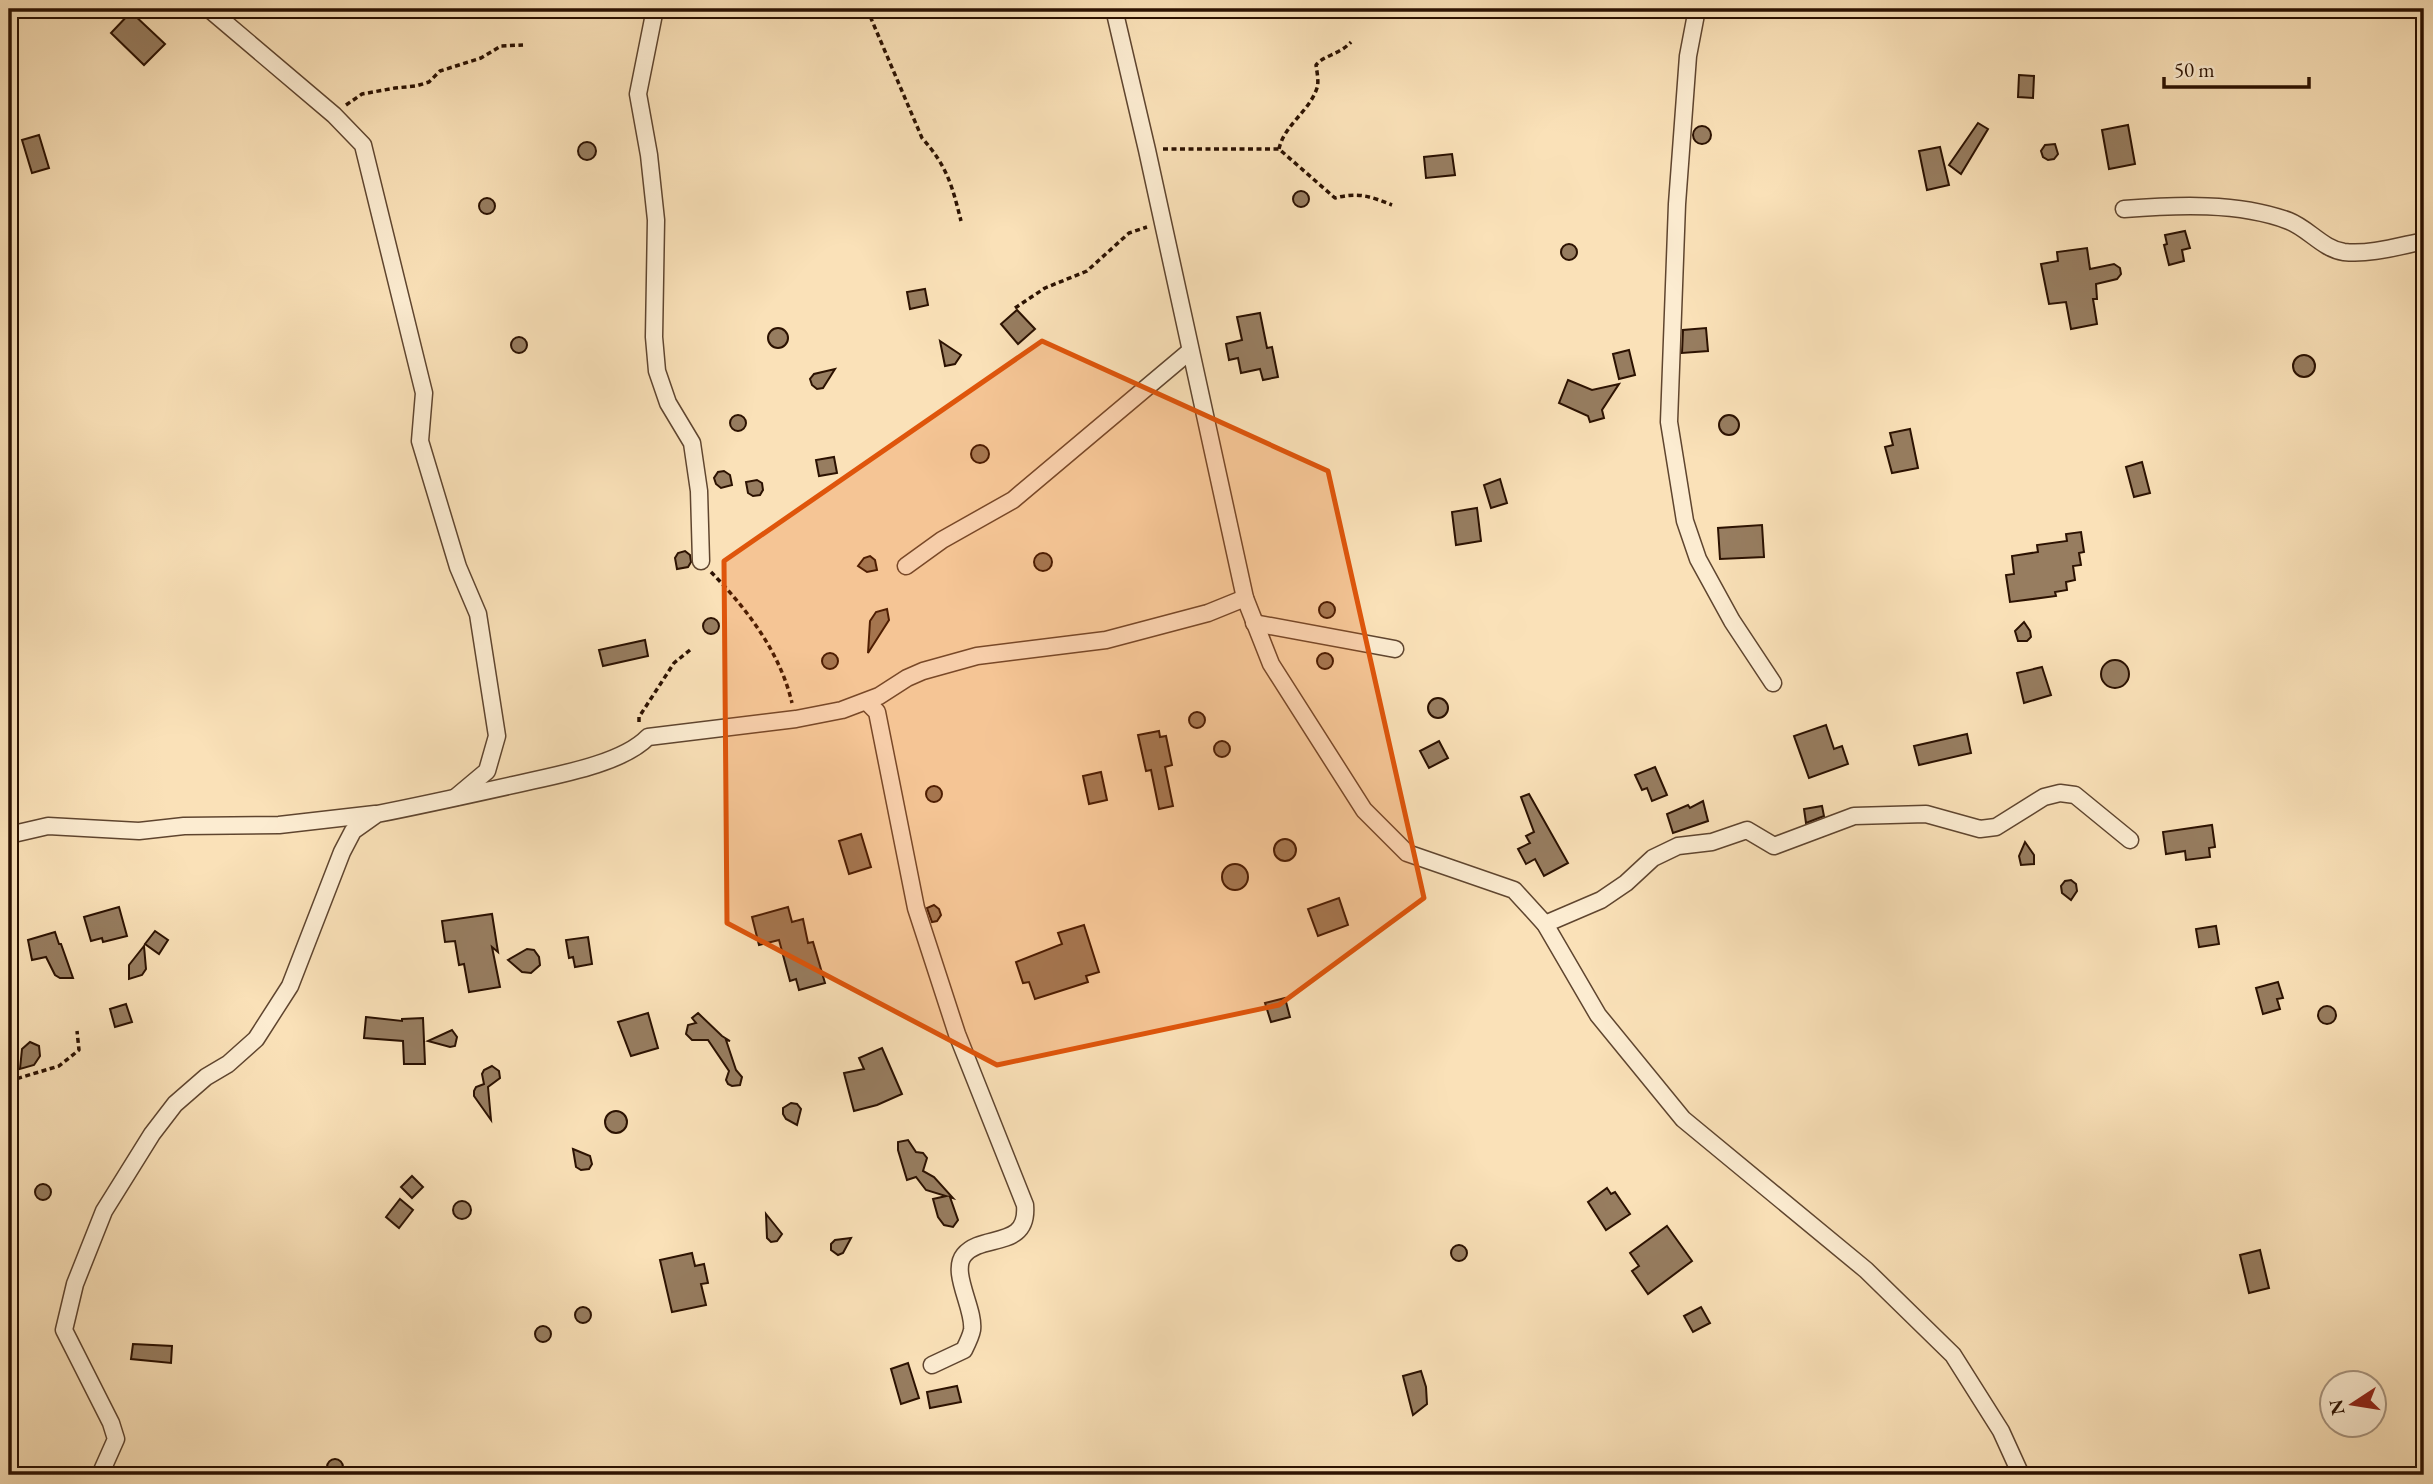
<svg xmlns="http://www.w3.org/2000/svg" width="2433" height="1484" viewBox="0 0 2433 1484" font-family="'EB Garamond',serif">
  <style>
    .building { fill: #977d60; stroke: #2b1101; stroke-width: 2 }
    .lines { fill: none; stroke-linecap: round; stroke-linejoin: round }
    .street-casing { stroke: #5f452f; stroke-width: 19 }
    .path { stroke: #2b1101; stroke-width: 3.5; stroke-dasharray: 5 3.5; stroke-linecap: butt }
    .street { stroke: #fcecd1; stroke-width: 16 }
    .marked { fill: #df550b; fill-opacity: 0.2; stroke: #df550b; stroke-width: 5; stroke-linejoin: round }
  </style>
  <rect width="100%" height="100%" fill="#fae1b8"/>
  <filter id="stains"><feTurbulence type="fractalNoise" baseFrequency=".00286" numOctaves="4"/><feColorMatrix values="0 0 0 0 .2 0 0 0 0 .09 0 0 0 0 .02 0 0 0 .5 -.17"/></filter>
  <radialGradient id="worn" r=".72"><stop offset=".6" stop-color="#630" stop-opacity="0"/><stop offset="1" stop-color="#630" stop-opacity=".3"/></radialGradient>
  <g class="building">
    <path d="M131 12 165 44 144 65 111 33Z"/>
    <path d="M2019 75 2034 76 2033 98 2018 97Z"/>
    <path d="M1978 123 1988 129 1961 174 1949 165Z"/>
    <path d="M2128 125 2135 164 2109 169 2102 130Z"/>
    <circle cx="1702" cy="135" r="9"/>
    <path d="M39 135 49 168 32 173 22 140Z"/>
    <circle cx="587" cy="151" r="9"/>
    <path d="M2055 144 2058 154 2054 159 2048 160 2043 157 2041 151 2045 145Z"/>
    <path d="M1940 147 1949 185 1927 190 1919 151Z"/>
    <path d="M1452 154 1455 175 1426 178 1424 157Z"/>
    <circle cx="1301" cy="199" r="8"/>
    <circle cx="487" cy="206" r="8"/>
    <path d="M2185 231 2190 248 2182 250 2184 261 2169 265 2164 245 2167 244 2165 235Z"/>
    <circle cx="1569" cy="252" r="8"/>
    <path d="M2087 248 2090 269 2114 264 2120 268 2121 274 2117 279 2096 284 2097 299H2093L2097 324 2071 329 2066 302 2049 304 2041 264 2058 261 2057 252Z"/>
    <path d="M925 289 928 305 910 309 907 292Z"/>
    <path d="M1017 310 1035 329 1018 344 1001 324Z"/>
    <path d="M1260 313 1267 348 1272 347 1278 377 1263 380 1260 369 1241 373 1238 358 1229 360 1226 344 1242 340 1237 317Z"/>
    <path d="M1706 328 1708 351 1682 353 1683 330Z"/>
    <circle cx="778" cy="338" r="10"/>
    <circle cx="519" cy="345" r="8"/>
    <path d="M940 341 961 355 955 364 945 366Z"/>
    <path d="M1629 350 1635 375 1619 379 1613 354Z"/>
    <circle cx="2304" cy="366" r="11"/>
    <path d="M835 369 823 388 817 389 812 385 810 379 814 374Z"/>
    <path d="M1568 380 1592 390 1619 384 1602 410 1604 418 1590 422 1588 416 1559 403Z"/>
    <circle cx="1729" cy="425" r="10"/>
    <circle cx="738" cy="423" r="8"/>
    <path d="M1910 429 1918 468 1892 473 1885 447 1893 445 1890 433Z"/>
    <circle cx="980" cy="454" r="9"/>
    <path d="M834 457 837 473 819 476 816 460Z"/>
    <path d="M2142 462 2150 493 2134 497 2126 467Z"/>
    <path d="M724 471 730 475 732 485 721 488 716 484 714 478 718 472Z"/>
    <path d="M1500 479 1507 503 1491 508 1484 485Z"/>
    <path d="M757 480 762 483 763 490 760 495 753 496 748 493 746 482Z"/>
    <path d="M1477 508 1481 541 1456 545 1452 512Z"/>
    <path d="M1762 525 1764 557 1720 559 1718 528Z"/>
    <path d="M2081 532 2084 552 2079 553 2081 565 2073 566 2075 580 2066 582 2067 590 2055 592 2056 596 2010 602 2006 575 2014 574 2012 556 2038 552 2037 545 2067 541 2066 534Z"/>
    <path d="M685 551 690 555 691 562 688 567 677 569 675 558 678 553Z"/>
    <circle cx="1043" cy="562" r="9"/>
    <path d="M870 556 875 560 877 570 867 572 858 566 864 558Z"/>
    <circle cx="1327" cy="610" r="8"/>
    <path d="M887 609 889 620 868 653 870 621 876 612Z"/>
    <circle cx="711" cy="626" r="8"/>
    <path d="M2024 622 2030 631 2031 637 2027 641H2018L2015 631Z"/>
    <path d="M645 640 648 656 603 666 599 650Z"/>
    <circle cx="830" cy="661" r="8"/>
    <circle cx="1325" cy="661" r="8"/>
    <circle cx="2115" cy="674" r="14"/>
    <path d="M2042 667 2051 695 2024 703 2017 673Z"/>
    <circle cx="1438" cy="708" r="10"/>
    <circle cx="1197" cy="720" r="8"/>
    <path d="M1826 725 1834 749 1842 746 1848 764 1809 778 1794 736Z"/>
    <path d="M1159 731 1160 737 1166 736 1172 765 1165 767 1173 806 1159 809 1151 770 1146 771 1138 735Z"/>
    <path d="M1967 734 1971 753 1919 765 1914 746Z"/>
    <circle cx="1222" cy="749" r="8"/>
    <path d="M1439 741 1448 758 1429 768 1420 751Z"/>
    <path d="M1655 767 1667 795 1652 801 1647 788 1642 790 1635 775Z"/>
    <path d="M1101 772 1107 800 1089 804 1083 776Z"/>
    <circle cx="934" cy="794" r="8"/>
    <path d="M1529 794 1568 863 1544 876 1535 859 1526 864 1518 849 1530 843 1526 836 1534 832 1521 797Z"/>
    <path d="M1703 801 1708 821 1673 833 1667 814 1688 805 1690 808Z"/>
    <path d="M1822 806 1824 816 1806 823 1804 809Z"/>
    <path d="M2212 825 2215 847 2209 848 2210 857 2186 860 2185 851 2166 854 2163 832Z"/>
    <path d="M861 834 871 867 849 874 839 841Z"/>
    <circle cx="1285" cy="850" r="11"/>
    <path d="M2025 842 2034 855V864L2021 865 2019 856Z"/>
    <circle cx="1235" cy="877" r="13"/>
    <path d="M2071 880 2076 884 2077 891 2071 900 2062 893 2061 886 2065 881Z"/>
    <path d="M1339 898 1348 925 1318 936 1308 909Z"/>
    <path d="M934 905 939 909 941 915 937 921 932 922 927 908Z"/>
    <path d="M119 907 127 936 103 942 102 938 91 941 84 917Z"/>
    <path d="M788 907 792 922 803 919 808 943 813 942 825 983 799 990 796 979 790 981 779 940 759 945 752 917Z"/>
    <path d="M492 914 498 952 492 947 500 987 469 992 464 964 459 965 455 941 445 942 442 921Z"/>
    <path d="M1084 925 1099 972 1086 976 1088 982 1035 999 1029 982 1023 983 1016 962 1062 944 1058 933Z"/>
    <path d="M2216 926 2219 944 2199 947 2196 929Z"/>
    <path d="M155 931 168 940 159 954 145 944Z"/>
    <path d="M55 932 59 944H61L73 978H60L55 975 46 957 32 960 28 940Z"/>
    <path d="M588 937 592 964 575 967 573 957 569 958 566 940Z"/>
    <path d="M144 946 146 969 142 975 129 979V965Z"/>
    <path d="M527 949 534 950 539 957 540 965 531 973 522 972 508 960Z"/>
    <path d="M2278 982 2283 998 2277 999 2280 1009 2263 1014 2256 988Z"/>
    <path d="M1285 998 1290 1017 1271 1022 1265 1003Z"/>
    <path d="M126 1004 132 1022 115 1027 110 1009Z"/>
    <circle cx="2327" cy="1015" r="9"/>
    <path d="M648 1013 658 1048 631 1056 618 1022Z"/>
    <path d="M698 1013 722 1036 730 1041 726 1040 736 1070 742 1077 740 1085 732 1086 728 1084 726 1080 729 1071 708 1040H692L686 1034 688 1025 696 1023 692 1018Z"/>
    <path d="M366 1017 402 1021V1019L423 1018 425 1064H404L403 1041 364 1038Z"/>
    <path d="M452 1030 457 1037 455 1046 450 1047 428 1041Z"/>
    <path d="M30 1042 39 1046 40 1056 34 1065 20 1069 22 1049Z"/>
    <path d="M882 1048 902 1094 877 1105 854 1111 844 1073 864 1069 859 1058Z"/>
    <path d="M492 1066 499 1071 500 1078 488 1087 491 1120 474 1096V1091L476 1087 484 1084 482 1074 484 1070Z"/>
    <path d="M791 1103 797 1104 801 1109 797 1125 786 1119 783 1114V1108Z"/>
    <circle cx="616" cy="1122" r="11"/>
    <path d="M908 1140 916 1152 923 1153 927 1158 923 1171 934 1177 953 1198 950 1197 958 1220 953 1227 944 1225 938 1217 933 1199 946 1196 926 1190 916 1177 907 1180 898 1150V1142Z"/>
    <path d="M573 1149 590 1156 592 1164 589 1169 581 1170 576 1167Z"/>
    <path d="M412 1176 423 1187 412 1198 401 1187Z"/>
    <circle cx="43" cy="1192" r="8"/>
    <path d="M1607 1188 1611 1194 1615 1192 1630 1214 1606 1230 1588 1202Z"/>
    <path d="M400 1199 413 1210 399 1228 386 1217Z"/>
    <circle cx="462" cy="1210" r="9"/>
    <path d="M766 1214 782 1234 777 1241 771 1242 767 1238Z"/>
    <path d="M1667 1226 1692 1261 1648 1294 1632 1271 1639 1266 1630 1253Z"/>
    <path d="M851 1238 843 1253 838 1255 831 1250V1244L835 1240Z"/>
    <circle cx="1459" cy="1253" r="8"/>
    <path d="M2260 1250 2269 1288 2249 1293 2240 1255Z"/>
    <path d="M692 1253 695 1266 704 1264 708 1283 701 1284 706 1305 672 1312 660 1260Z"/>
    <circle cx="583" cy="1315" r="8"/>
    <path d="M1701 1307 1710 1323 1693 1332 1684 1316Z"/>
    <circle cx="543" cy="1334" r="8"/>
    <path d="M133 1344 172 1346 171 1363 131 1359Z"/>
    <path d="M908 1363 919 1398 901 1404 891 1369Z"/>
    <path d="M1421 1371 1426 1387 1427 1404 1413 1415 1403 1376Z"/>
    <path d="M957 1386 961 1402 930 1408 927 1392Z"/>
    <circle cx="335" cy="1467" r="8"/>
  </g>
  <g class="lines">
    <g class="street-casing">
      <g id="street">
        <path d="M209 9 334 115 363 145 424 393 420 441 458 567 478 614 497 736 487 771 456 797"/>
        <path d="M655 9 638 94 649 155 656 220 654 337 657 371 668 403 692 443 699 491 701 561"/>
        <path d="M1114 9 1147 150 1245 598 1271 664 1364 810 1407 853 1514 890 1545 924 1598 1015 1683 1119 1866 1270 1953 1355 2001 1431 2021 1475"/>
        <path d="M1697 9 1688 56 1677 204 1669 422 1685 521 1698 559 1732 621 1773 683"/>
        <path d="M2124 209C2176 205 2239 202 2289 221 2309 229 2323 249 2344 252 2370 255 2399 246 2424 241"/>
        <path d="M906 566 942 540 1013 500 1190 351"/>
        <path d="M1254 623 1395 649"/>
        <path d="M867 702 877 712 916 908 957 1034 1025 1205C1029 1250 982 1233 964 1255 950 1272 975 1309 972 1330 971 1336 967 1344 964 1350L932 1365"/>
        <path d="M9 835 48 826 139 831 184 826 279 825 375 814"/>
        <path d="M1545 924 1601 900 1626 883 1653 858 1678 846 1712 842 1747 830 1774 846 1854 816 1926 814 1980 829 1996 827 2044 797 2060 793 2075 795 2130 840"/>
        <path d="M100 1475 116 1439 111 1423 64 1330 75 1284 104 1211 152 1134 175 1104 206 1077 228 1064 256 1039 290 986 342 852 353 831 377 814C423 805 468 795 513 785 551 776 621 765 648 737L796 719 842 710 879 696 907 678 923 671 977 656 1106 640 1208 613 1245 598"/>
      </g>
    </g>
    <g class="path">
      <path d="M867 9 922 138C947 166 952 185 961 221"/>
      <path d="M346 105 362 94 395 88 416 86 429 82 440 71 481 58 501 46 523 45"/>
      <path d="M1163 149H1279L1335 198C1359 192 1369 196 1392 205"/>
      <path d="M1279 149C1284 125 1309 112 1317 88 1319 82 1317 72 1316 65 1324 55 1339 55 1351 42"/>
      <path d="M1015 308 1045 288 1087 271 1129 233 1147 227"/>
      <path d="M711 572C747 609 780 652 792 703"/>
      <path d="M639 722V717L674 663 690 650"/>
      <path d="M9 1081 59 1066 79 1050 77 1031"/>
    </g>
    <use href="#street" class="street"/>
  </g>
  <path class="marked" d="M1042 341 1328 471 1424 898 1279 1005 997 1065 727 923 724 561Z"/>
  <rect width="2433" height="1484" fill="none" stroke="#fae1b8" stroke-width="35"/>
  <rect x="10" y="10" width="2412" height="1463" fill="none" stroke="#2b1101" stroke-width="3.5"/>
  <rect x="18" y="18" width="2398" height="1449" fill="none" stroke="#2b1101" stroke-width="2"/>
  <g transform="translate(2353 1404) rotate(258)"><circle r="33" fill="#fcecd1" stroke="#a8947e" stroke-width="2"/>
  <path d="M0-5L12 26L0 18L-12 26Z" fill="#8f2418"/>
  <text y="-10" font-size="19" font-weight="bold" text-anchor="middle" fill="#2b1101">N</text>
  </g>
  <path d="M2164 77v10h145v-10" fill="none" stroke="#2b1101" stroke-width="3.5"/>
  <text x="2174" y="77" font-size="21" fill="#2b1101" stroke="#fcecd1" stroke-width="5" paint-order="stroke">50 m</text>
  <rect width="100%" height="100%" filter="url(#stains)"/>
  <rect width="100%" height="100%" fill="url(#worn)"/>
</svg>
